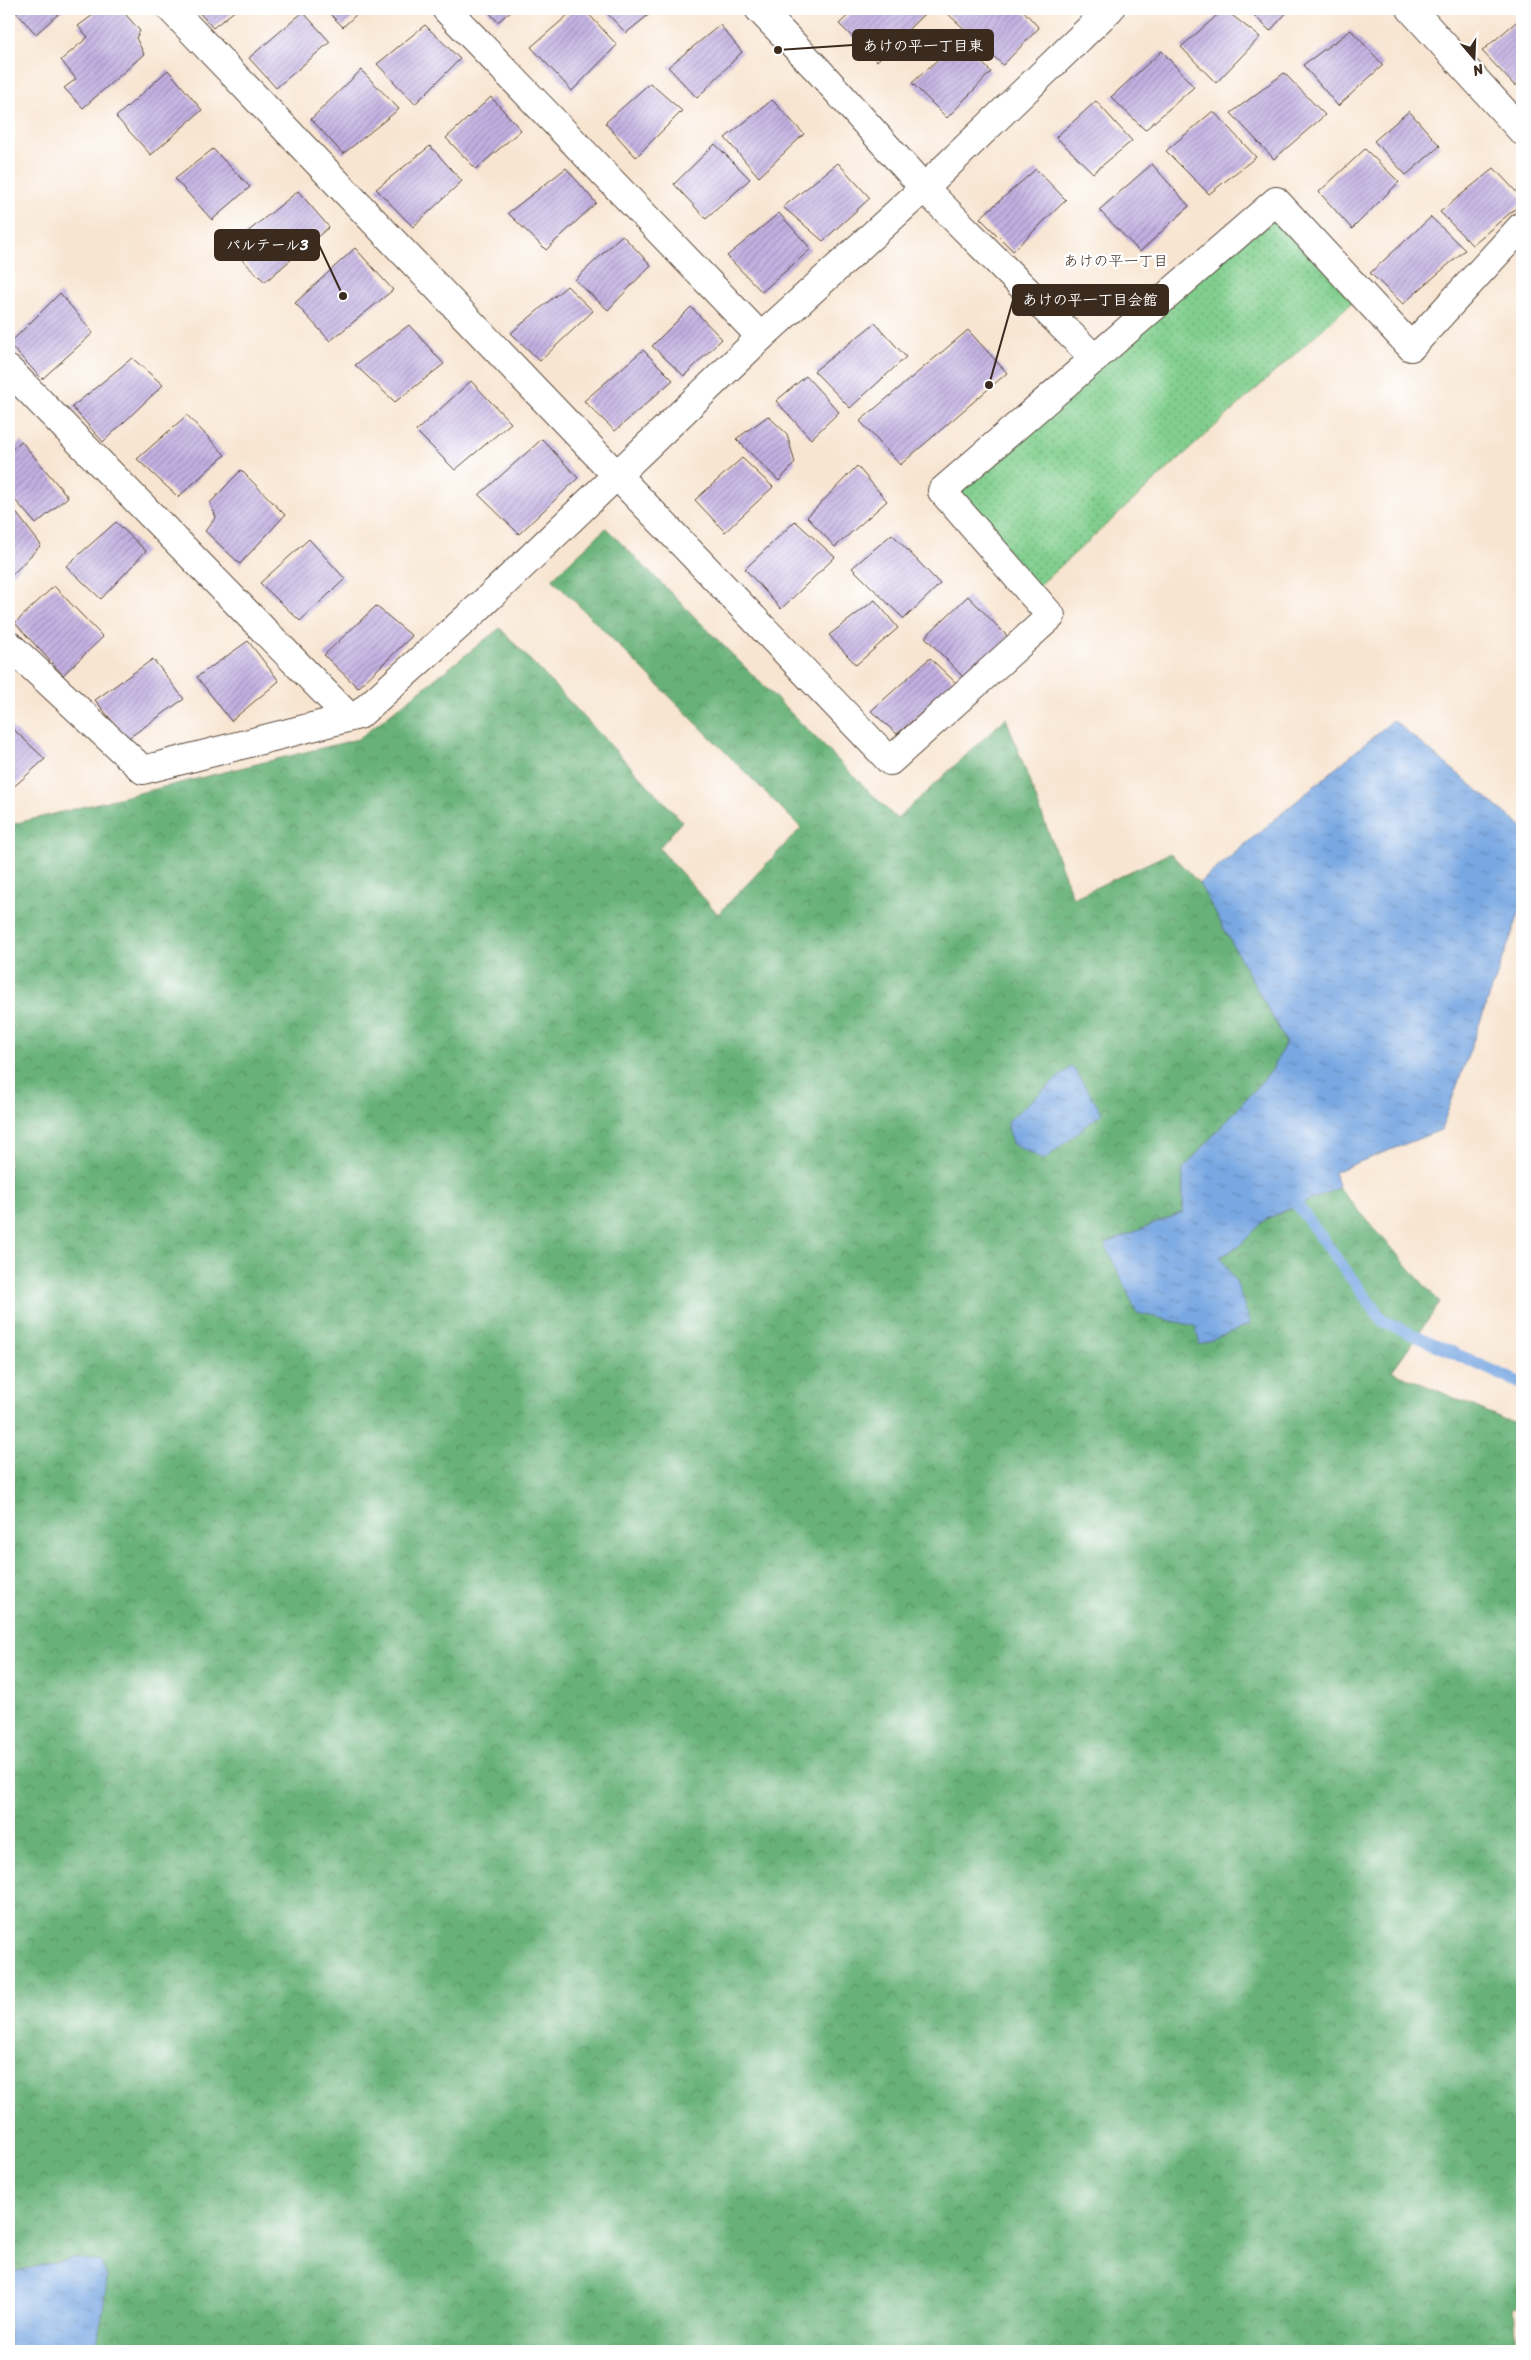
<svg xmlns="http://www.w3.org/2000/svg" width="1531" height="2360" viewBox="0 0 1531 2360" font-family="Sriracha,'Klee One',sans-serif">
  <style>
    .forest { fill: url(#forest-crowns); stroke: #526e4c }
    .park { fill: url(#park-dots); stroke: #5e7c56 }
    .water { fill: url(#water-ripples); stroke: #5a6880 }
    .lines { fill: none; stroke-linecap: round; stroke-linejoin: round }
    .stream { stroke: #78a7e2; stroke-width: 12 }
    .building { fill: url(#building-hatch) }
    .street-casing { stroke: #574639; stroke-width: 30 }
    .street { stroke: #fff; stroke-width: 28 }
    .labels { text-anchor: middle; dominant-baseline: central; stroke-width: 5; stroke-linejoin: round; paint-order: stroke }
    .neighbourhood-label { font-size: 15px; fill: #3b2a1e; stroke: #fff }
    .leader { fill: none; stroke: #3b2a1e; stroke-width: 2 }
    .callout-dot { fill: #3b2a1e; stroke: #fff; stroke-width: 2 }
    .callout { fill: #3b2a1e; stroke: #3b2a1e; stroke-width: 2 }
    .callout-label { font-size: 15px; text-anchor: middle; font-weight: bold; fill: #fff }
  </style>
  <defs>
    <pattern id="forest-crowns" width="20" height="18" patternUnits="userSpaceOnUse" patternTransform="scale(1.25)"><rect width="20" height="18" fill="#68b279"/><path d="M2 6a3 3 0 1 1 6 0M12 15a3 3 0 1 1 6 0" fill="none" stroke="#579163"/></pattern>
    <pattern id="park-dots" width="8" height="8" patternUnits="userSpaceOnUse" patternTransform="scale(1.25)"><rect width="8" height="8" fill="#81cf8e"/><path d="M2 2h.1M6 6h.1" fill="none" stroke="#6ba873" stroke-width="1.8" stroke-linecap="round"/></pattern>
    <pattern id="water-ripples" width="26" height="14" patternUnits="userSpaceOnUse" patternTransform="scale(1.25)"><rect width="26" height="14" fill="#78a7e2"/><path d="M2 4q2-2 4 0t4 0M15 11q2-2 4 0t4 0" fill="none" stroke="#6488b7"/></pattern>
    <pattern id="building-hatch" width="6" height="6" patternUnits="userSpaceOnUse" patternTransform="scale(1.25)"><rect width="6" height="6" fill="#c2b0e2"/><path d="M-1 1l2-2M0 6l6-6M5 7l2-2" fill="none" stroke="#9f8fb7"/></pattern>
  </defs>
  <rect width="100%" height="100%" fill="#fff"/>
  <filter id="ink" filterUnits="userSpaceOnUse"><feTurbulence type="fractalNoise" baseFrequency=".02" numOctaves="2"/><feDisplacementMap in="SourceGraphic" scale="10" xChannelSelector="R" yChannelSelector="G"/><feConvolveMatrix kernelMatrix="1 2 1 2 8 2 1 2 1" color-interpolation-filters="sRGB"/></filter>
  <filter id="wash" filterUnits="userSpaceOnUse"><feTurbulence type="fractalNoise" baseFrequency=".0096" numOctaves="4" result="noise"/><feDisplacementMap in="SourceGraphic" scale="20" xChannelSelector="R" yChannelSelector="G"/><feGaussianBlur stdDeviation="1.12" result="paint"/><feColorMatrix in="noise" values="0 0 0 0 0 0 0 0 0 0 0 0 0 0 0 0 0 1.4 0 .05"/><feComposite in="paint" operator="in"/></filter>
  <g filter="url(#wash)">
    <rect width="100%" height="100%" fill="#f8e5d1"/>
    <path class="forest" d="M606 528 897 819 1006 718 1073 898 1170 853 1199 883 1286 1042 1272 1070 1183 1169V1212L1105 1244 1237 1283 1220 1258 1238 1247 1266 1219 1339 1188 1440 1303 1392 1371 1522 1427V2305L1513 2307 1516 2351H93L101 2324 73 2258 9 2273V825L358 739 500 628 682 821 659 848 718 914 801 828 552 579Z"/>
    <path class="park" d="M1276 201 1361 294 1031 593 942 491Z"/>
    <g class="water">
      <path d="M1393 720 1522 827V906L1441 1130 1334 1172 1339 1188 1266 1219 1238 1247 1220 1257 1237 1283 1250 1324 1200 1345 1195 1326 1137 1313 1105 1244 1183 1212V1169L1272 1070 1286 1042 1199 883Z"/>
      <path d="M1072 1066 1102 1113 1044 1160 1012 1144 1007 1121Z"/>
      <path d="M73 2258 101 2262 107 2279 101 2324 93 2351H9V2273Z"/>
    </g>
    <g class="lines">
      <path class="stream" d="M1300 1191 1296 1203 1383 1321 1522 1384"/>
    </g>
    <g id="blocks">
      <g class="building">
        <path d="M13 9H64L36 34Z"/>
        <path d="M101 9H121L140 31 136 38 144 54 83 108 64 88 76 79 61 60 88 37 78 26Z"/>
        <path d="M196 9H237L213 28Z"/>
        <path d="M325 9H362L343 27Z"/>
        <path d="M486 9H513L498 22Z"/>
        <path d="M575 9H584L617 45 572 91 531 47Z"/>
        <path d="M603 9H656L626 33Z"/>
        <path d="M855 9H929L877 61 839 24Z"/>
        <path d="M949 9H1022L1039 28 1003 65 946 12Z"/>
        <path d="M1224 9 1260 37 1216 83 1181 47Z"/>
        <path d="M1248 9H1290L1270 31Z"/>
        <path d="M303 12 330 42 276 88 249 58Z"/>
        <path d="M1522 17V80L1515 86 1482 51Z"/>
        <path d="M425 25 460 59 415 104 377 64Z"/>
        <path d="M720 25 742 52 697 98 668 67Z"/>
        <path d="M1351 30 1383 65 1338 106 1303 65Z"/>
        <path d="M960 39 991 72 947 118 912 83Z"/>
        <path d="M1162 51 1194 87 1145 130 1111 97Z"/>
        <path d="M168 70 202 110 151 155 116 117Z"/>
        <path d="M361 70 399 109 343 154 311 119Z"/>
        <path d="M1284 73 1325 115 1274 159 1231 113Z"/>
        <path d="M650 83 682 111 636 157 605 123Z"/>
        <path d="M491 97 521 130 476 169 446 138Z"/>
        <path d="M772 100 804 134 759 177 725 138Z"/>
        <path d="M1096 101 1132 141 1093 173 1056 137Z"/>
        <path d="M1213 111 1256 157 1209 194 1166 151Z"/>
        <path d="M1409 111 1440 146 1406 175 1374 141Z"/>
        <path d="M715 144 750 179 706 219 674 184Z"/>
        <path d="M430 146 462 181 413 227 376 189Z"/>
        <path d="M213 149 250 187 212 220 175 179Z"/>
        <path d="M1365 149 1399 182 1352 229 1319 192Z"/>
        <path d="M838 163 870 198 823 241 783 207Z"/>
        <path d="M1152 164 1189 206 1140 252 1099 210Z"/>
        <path d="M566 168 596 203 546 250 508 213Z"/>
        <path d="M1494 168 1522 198V203L1472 245 1440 212Z"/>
        <path d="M1036 169 1066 200 1013 251 980 218Z"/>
        <path d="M298 191 329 227 265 282 229 247Z"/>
        <path d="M779 213 811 249 762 292 727 256Z"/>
        <path d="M1431 217 1465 250 1403 304 1370 273Z"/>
        <path d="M622 235 651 265 608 310 575 280Z"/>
        <path d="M355 248 393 290 330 341 295 303Z"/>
        <path d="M567 286 593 311 540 361 511 333Z"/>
        <path d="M60 293 93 333 42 379 9 344Z"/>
        <path d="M691 307 722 339 684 376 652 346Z"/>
        <path d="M875 323 906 357 850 408 814 371Z"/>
        <path d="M409 325 444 364 395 402 355 365Z"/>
        <path d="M968 330 1007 373 900 465 860 421Z"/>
        <path d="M643 350 673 380 615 431 584 401Z"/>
        <path d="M132 358 163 385 103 442 72 407Z"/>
        <path d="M806 376 839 412 811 439 776 401Z"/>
        <path d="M471 381 511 423 455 470 416 431Z"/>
        <path d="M187 415 225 455 178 497 137 459Z"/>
        <path d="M768 416 787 434 795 463 779 481 736 439Z"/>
        <path d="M542 439 578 478 519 534 479 495Z"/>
        <path d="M21 441 68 497 36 524 9 493V452Z"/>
        <path d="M742 458 773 487 725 532 695 500Z"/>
        <path d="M857 466 887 501 835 547 807 517Z"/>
        <path d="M241 470 285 515 240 564 205 531 216 517 210 503Z"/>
        <path d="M11 506 41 545 9 578V507Z"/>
        <path d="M795 521 835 557 781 609 745 569Z"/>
        <path d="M116 522 146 551 101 599 66 566Z"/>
        <path d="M892 534 940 584 904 619 852 568Z"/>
        <path d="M309 539 345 579 300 621 260 583Z"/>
        <path d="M54 586 103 637 63 675 15 623Z"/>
        <path d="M968 596 1009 638 963 677 925 637Z"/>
        <path d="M875 600 898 628 856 665 829 635Z"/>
        <path d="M376 606 412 636 358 688 324 655Z"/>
        <path d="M248 641 279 681 231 721 197 677Z"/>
        <path d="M930 658 956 683 897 734 871 711Z"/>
        <path d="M153 659 184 699 127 739 95 700Z"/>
        <path d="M9 725 45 759 9 791Z"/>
      </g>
    </g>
  </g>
  <g filter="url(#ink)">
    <use href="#blocks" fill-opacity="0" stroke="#574639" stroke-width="1"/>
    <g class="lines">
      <g class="street-casing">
        <g id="street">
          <path d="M171 9 890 761 1051 616 942 491 1276 201 1411 347 1522 226"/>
          <path d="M446 9 761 337"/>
          <path d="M759 9 818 70 924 188 1095 359"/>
          <path d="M1411 9 1522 131"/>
          <path d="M9 370 349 717"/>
          <path d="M9 645 143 770 359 715 478 608 761 337 924 188 1110 9"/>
        </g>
      </g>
      <use href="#street" class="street"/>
    </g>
  </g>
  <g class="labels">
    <g class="neighbourhood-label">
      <text x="1116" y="261">あけの平一丁目</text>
    </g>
  </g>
  <path class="leader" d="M778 50L853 45M343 296L319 245M989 385L1013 300"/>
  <g class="callout-dot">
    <circle cx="778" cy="50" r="5"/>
    <circle cx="343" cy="296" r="5"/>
    <circle cx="989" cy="385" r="5"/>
  </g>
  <g class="callout">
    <rect x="853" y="30" width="140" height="30" rx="5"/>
    <rect x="215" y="230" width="104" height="30" rx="5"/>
    <rect x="1013" y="285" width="155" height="30" rx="5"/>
  </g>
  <g class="callout-label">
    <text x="923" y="51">あけの平一丁目東</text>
    <text x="267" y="250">パルテール3</text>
    <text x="1090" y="305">あけの平一丁目会館</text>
  </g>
  <rect width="1531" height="2360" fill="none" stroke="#fff" stroke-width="30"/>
  <g transform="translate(1474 58) rotate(161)" stroke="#ffffff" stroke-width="4" paint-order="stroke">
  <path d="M0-4L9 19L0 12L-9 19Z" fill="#3b2a1e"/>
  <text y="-8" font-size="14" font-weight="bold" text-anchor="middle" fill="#3b2a1e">N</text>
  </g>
</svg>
